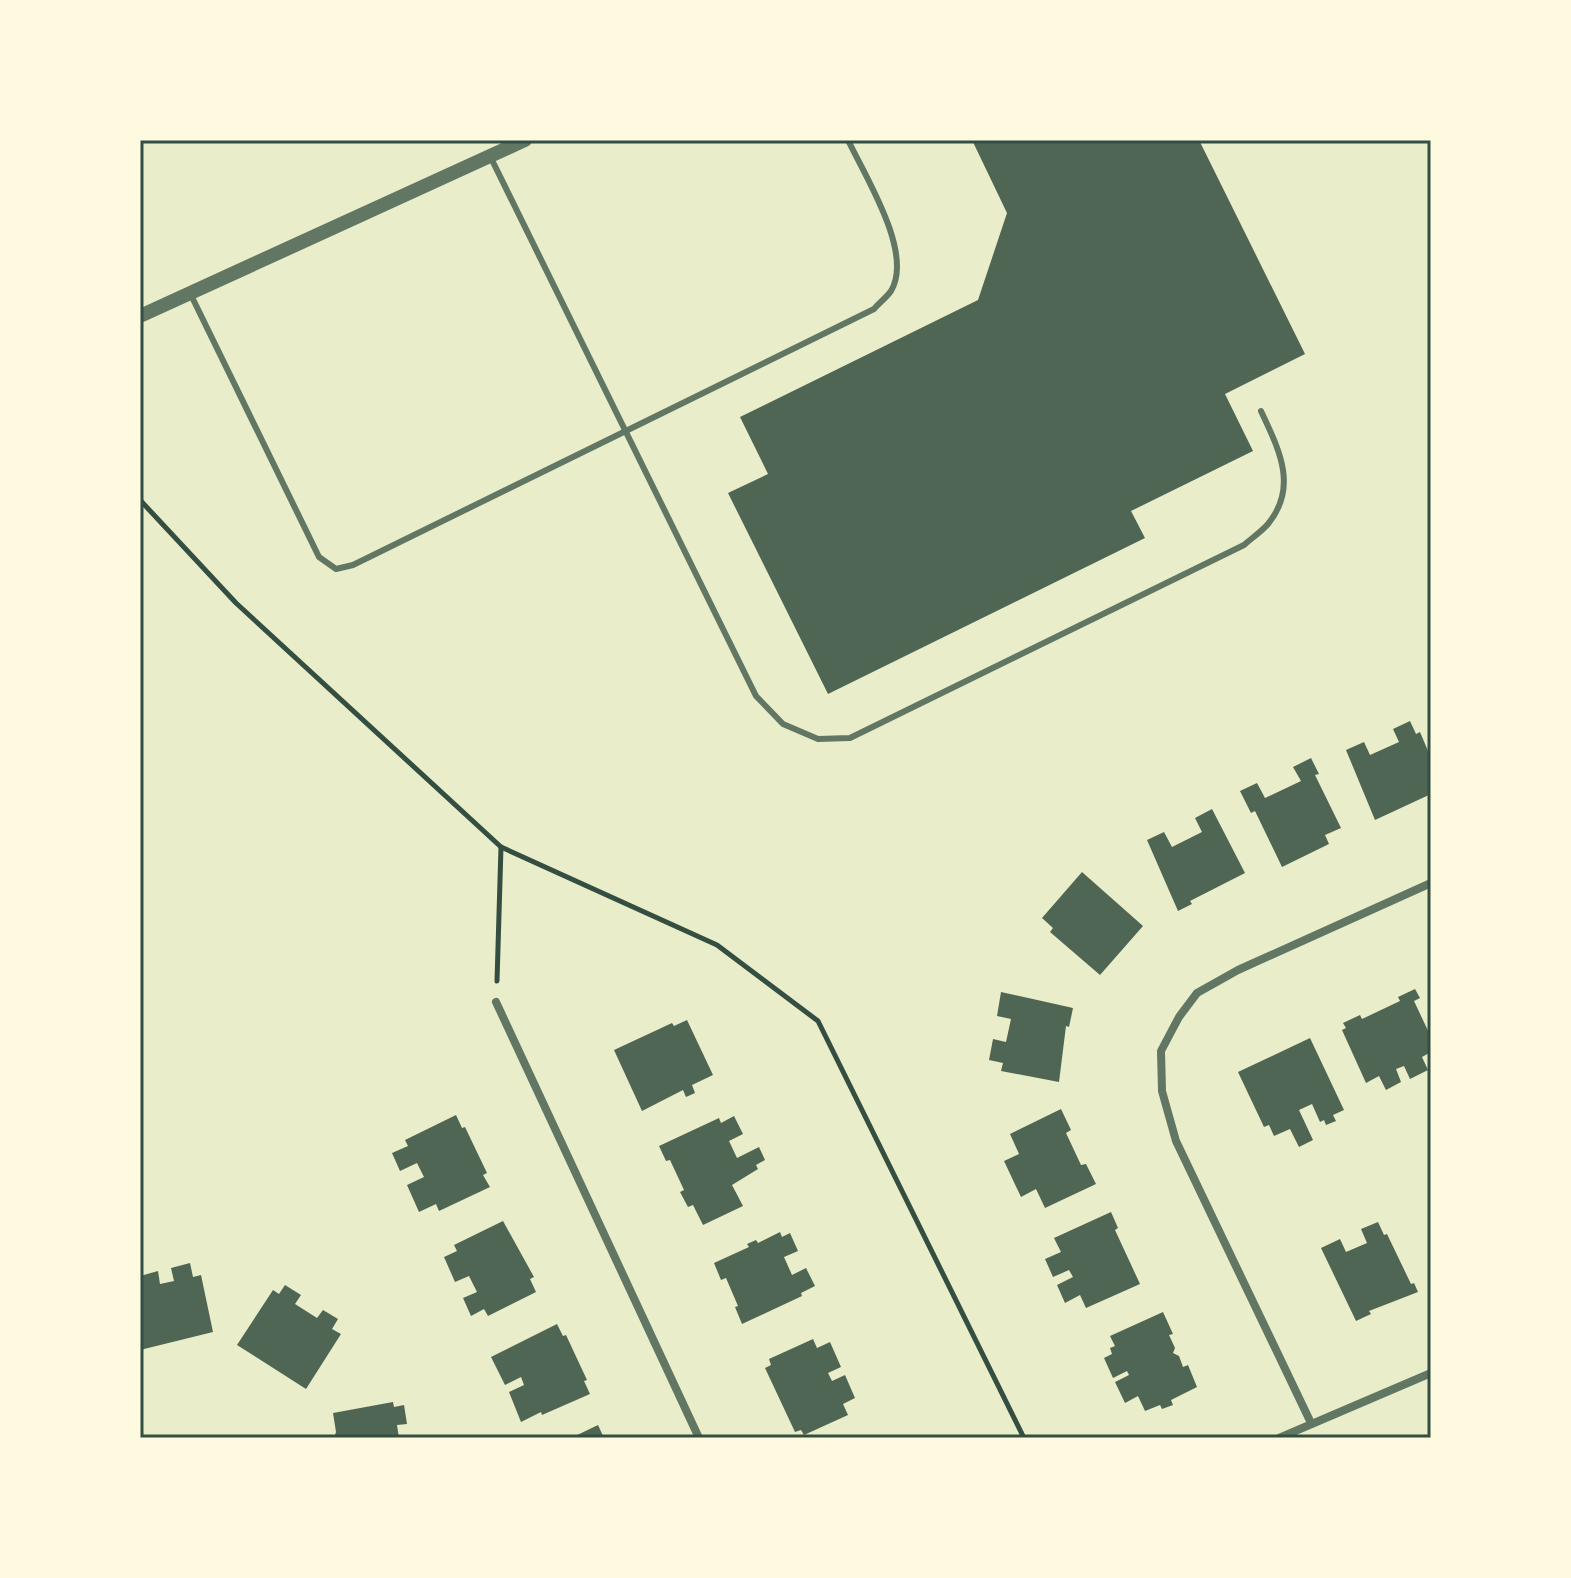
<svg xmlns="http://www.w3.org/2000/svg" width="1571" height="1578" viewBox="0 0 1571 1578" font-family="'Roboto Condensed',sans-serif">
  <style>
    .building { fill: #4f6655 }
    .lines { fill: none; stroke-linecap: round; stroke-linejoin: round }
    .path { stroke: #344e41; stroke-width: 5 }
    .service { stroke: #617663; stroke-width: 6 }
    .minor { stroke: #617663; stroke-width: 8 }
    .tertiary { stroke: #617663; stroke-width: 14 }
    .neatline { fill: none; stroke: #344e41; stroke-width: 3 }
  </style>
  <rect width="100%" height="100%" fill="#e9edc9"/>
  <g class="building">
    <path d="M972 140H1199L1305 354 1225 394 1253 451 1131 511 1145 538 828 694 728 493 768 474 740 417 978 300 1007 213Z"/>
    <path d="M1410 721 1416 734 1420 732 1431 758V794L1375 820 1346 750 1364 742 1370 755 1399 742 1393 729Z"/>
    <path d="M1311 758 1319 774 1315 775 1341 828 1325 835 1329 844 1282 867 1255 811 1251 813 1240 791 1257 783 1265 798 1301 781 1293 767Z"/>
    <path d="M1212 809 1245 873 1190 901 1192 904 1178 911 1147 840 1164 832 1172 847 1202 832 1195 818Z"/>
    <path d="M1082 872 1143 926 1100 975 1050 932 1053 928 1042 918Z"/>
    <path d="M1415 989 1420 998 1414 1001 1431 1037V1052L1422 1057 1428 1070 1410 1079 1404 1066 1396 1069 1401 1082 1386 1090 1379 1076 1366 1083 1342 1030 1346 1028 1343 1023 1360 1015 1362 1019 1400 1001 1398 997Z"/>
    <path d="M1001 992 1073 1008 1069 1027 1066 1026 1059 1082 1001 1071 1003 1063 989 1060 993 1039 1006 1042 1011 1019 997 1016Z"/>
    <path d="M687 1020 713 1075 692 1085 695 1093 686 1097 683 1090 642 1111 614 1050 672 1023 674 1026Z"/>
    <path d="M1310 1038 1344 1110 1333 1115 1336 1121 1326 1125 1324 1120 1320 1122 1312 1104 1299 1110 1313 1140 1299 1147 1290 1129 1274 1136 1269 1125 1264 1127 1238 1072Z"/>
    <path d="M1061 1109 1071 1130 1066 1133 1081 1165 1086 1164 1096 1184 1045 1208 1036 1189 1021 1197 1004 1161 1019 1154 1010 1134Z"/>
    <path d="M456 1115 462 1128 465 1127 487 1173 483 1175 490 1187 439 1211 436 1204 419 1212 407 1185 424 1177 417 1163 400 1171 392 1153 408 1146 405 1140Z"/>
    <path d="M734 1116 743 1134 729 1141 737 1158 759 1147 765 1160 756 1165 758 1169 732 1185 743 1206 703 1225 693 1205 688 1207 680 1192 684 1190 670 1160 666 1161 659 1146 719 1118 721 1123Z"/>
    <path d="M1111 1212 1118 1228 1115 1230 1140 1284 1086 1308 1080 1295 1065 1303 1057 1285 1073 1277 1069 1270 1053 1277 1045 1259 1061 1252 1054 1238Z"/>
    <path d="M503 1221 534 1277 530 1279 536 1292 488 1316 484 1309 471 1316 463 1298 477 1292 469 1276 455 1282 444 1257 457 1251 454 1245Z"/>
    <path d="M1378 1222 1384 1235 1387 1234 1411 1284 1414 1283 1418 1292 1369 1311 1371 1314 1356 1321 1321 1248 1340 1239 1346 1252 1367 1243 1361 1229Z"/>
    <path d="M780 1232 782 1237 790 1233 798 1251 784 1257 792 1275 806 1268 815 1286 801 1293 802 1296 742 1324 735 1307 738 1306 726 1278 721 1280 714 1263 749 1247 747 1244 756 1240 758 1243Z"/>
    <path d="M190 1263 193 1277 201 1275 213 1332 140 1350V1276L158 1271 160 1284 174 1281 171 1268Z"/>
    <path d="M285 1285 301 1295 295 1304 317 1318 323 1310 338 1319 332 1329 341 1334 306 1389 237 1345 273 1290 279 1294Z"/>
    <path d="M1163 1312 1173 1334 1169 1335 1175 1348 1173 1353 1179 1356 1183 1367 1188 1365 1197 1387 1171 1400 1173 1405 1162 1409 1160 1405 1145 1411 1138 1396 1125 1403 1115 1382 1129 1375 1127 1371 1113 1378 1104 1358 1112 1354 1110 1348 1115 1346 1110 1336Z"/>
    <path d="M557 1324 563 1336 566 1335 587 1380 584 1381 590 1394 542 1415 541 1412 521 1422 509 1392 524 1385 521 1377 505 1385 491 1357Z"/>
    <path d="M813 1339 817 1348 830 1342 841 1367 828 1373 832 1381 845 1375 855 1398 843 1404 848 1415 804 1435 801 1430 795 1432 765 1368 771 1365 769 1359Z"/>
    <path d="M393 1402 394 1407 404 1405 407 1424 397 1425 399 1438H334L336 1432 333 1413Z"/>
    <path d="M598 1425 604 1438H571Z"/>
  </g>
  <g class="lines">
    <g class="path">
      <path d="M140 500 236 603 501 847 717 945 818 1021 1024 1438"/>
      <path d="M497 981 501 847"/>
    </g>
    <g class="service">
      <path d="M490 156 756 696 783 724 818 739 850 738 1244 545C1252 538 1262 531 1268 524 1299 486 1278 448 1261 411"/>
      <path d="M190 293 319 557 336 569 353 565 874 309C879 303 887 297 891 291 914 253 865 176 848 140"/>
    </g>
    <g class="minor">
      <path d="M496 1002 699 1438"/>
      <path d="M1311 1423 1176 1141 1162 1091 1161 1051 1179 1017 1197 993 1238 970 1431 883"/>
      <path d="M1279 1438 1431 1373"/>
    </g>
    <path class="tertiary" d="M140 316 525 140"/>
  </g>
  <rect width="1571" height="1578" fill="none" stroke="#fefae0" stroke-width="284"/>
  <rect x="142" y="142" width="1287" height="1294" class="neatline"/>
</svg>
